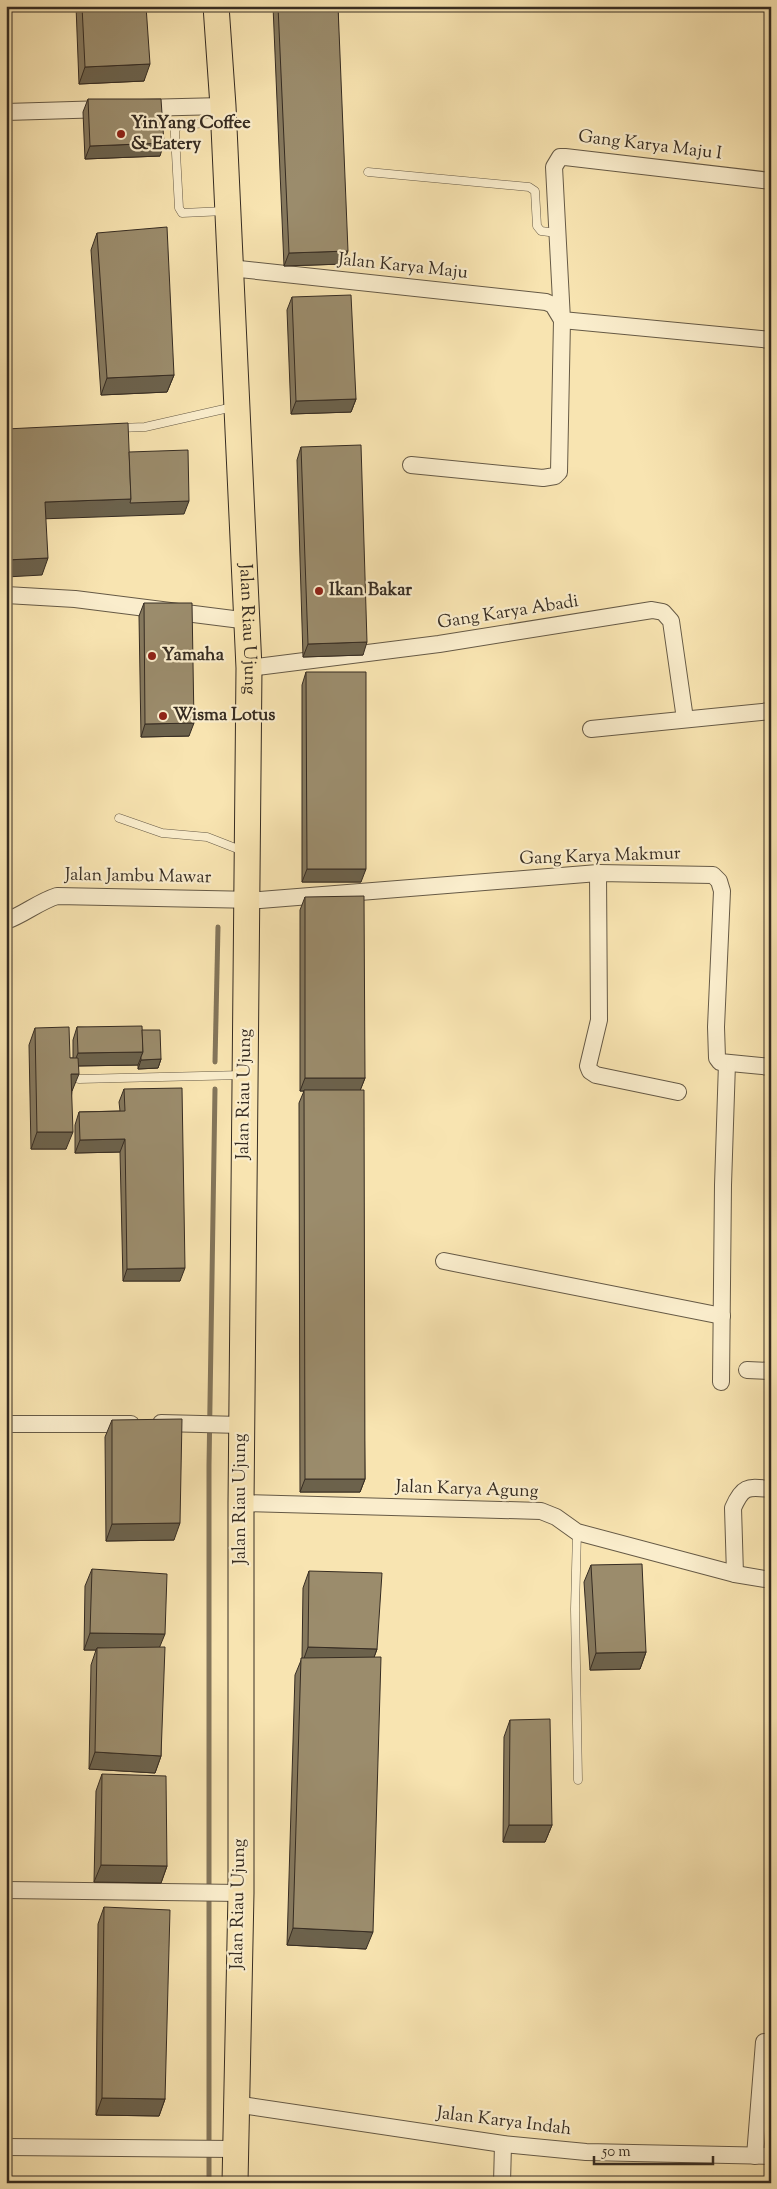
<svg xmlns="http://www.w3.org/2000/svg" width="777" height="2189" viewBox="0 0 777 2189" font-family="'Sorts Mill Goudy',serif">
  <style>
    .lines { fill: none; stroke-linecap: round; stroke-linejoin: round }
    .stream { stroke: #83755a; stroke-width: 5 }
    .lane-casing { stroke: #665a46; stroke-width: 9 }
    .street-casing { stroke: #665a46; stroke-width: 18 }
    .primary-casing { stroke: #362c22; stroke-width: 27 }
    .lane { stroke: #faedcc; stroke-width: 8 }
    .street { stroke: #faedcc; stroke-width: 16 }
    .primary { stroke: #f8e4b1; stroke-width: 25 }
    .wall { fill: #85785d; stroke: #362c22 }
    .shaded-wall { fill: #6c624c; stroke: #362c22 }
    .building { fill: #9b8c6c; stroke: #362c22 }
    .poi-dot { fill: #8f2418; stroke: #faedcc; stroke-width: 2 }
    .labels { text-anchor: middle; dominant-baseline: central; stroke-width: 4.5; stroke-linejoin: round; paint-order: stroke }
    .poi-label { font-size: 18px; font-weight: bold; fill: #362c22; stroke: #faedcc; text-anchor: start }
    .street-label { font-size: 18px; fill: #362c22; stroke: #faedcc }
  </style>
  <rect width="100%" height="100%" fill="#f8e4b1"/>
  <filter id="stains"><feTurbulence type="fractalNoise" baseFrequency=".004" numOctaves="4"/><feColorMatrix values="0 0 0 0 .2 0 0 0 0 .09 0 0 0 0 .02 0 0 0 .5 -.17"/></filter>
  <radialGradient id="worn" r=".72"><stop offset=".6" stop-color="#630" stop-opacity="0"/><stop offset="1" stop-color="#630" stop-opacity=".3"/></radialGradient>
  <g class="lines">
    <g class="stream">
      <path d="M215 1062 218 927"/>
      <path d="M209 2183V1465L215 1089"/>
    </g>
    <g class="lane-casing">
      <g id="lane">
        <path d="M221 122 180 125 175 129V135L179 208 182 213 225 211"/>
        <path d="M368 172 529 187 535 191 537 226 541 231 557 233"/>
        <path d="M119 428 145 427 233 407"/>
        <path d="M119 818 162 833 207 837 243 851"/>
        <path d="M79 1079 243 1075"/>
        <path d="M577 1532 575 1609 578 1780"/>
      </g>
    </g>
    <g class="street-casing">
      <g id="street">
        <path d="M141 108 223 106"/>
        <path d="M6 112 106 109"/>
        <path d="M771 181 565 157H560L554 167 562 320 771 340"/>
        <path d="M230 268 546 302 553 305 562 320 559 472 555 476 543 478 411 465"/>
        <path d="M6 595 75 599 249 621"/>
        <path d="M249 668 439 644 652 610 663 612 671 621 685 719"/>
        <path d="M591 729 771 711"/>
        <path d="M598 873 599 1020 588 1066 590 1071 596 1075 678 1092"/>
        <path d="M6 921C25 914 38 902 57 896L260 900 598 873 713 875 719 881 722 891 716 1027 717 1058 720 1062 771 1067"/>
        <path d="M444 1261 722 1316"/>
        <path d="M747 1370 771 1371"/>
        <path d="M721 1382 723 1185 727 1063"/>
        <path d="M161 1423 241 1425"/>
        <path d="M6 1424H131"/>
        <path d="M241 1503 541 1511 556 1517 577 1532 735 1574 771 1580"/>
        <path d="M735 1574 733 1508C743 1485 748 1487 771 1489"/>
        <path d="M6 1890 241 1893"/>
        <path d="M235 2104 503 2144 586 2152 771 2156"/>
        <path d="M6 2147 234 2149"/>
        <path d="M755 2156 764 2042"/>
        <path d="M502 2183 503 2144"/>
      </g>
    </g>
    <g class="primary-casing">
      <g id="primary">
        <path id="s1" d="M216 6 223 106 249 668 241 1503V1893L235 2183"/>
      </g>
    </g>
    <use href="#lane" class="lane"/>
    <use href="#street" class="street"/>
    <use href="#primary" class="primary"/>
  </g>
  <g class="wall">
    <path d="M76 6H146L144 81 79 84Z"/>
    <path d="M273 6H338L343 264 284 266Z"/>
    <path d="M88 99 160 156 85 159 83 112Z"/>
    <path d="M97 233 174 375 167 392 101 395 91 250Z"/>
    <path d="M292 297 356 399 351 412 291 414 287 310Z"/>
    <path d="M301 447 363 655 303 657 297 460Z"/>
    <path d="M144 603 189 736 141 737 139 616Z"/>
    <path d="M306 672 361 882H302V685Z"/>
    <path d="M305 897 365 1078 360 1090 365 1479 360 1492H300L299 1103 304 1091H300V910Z"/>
    <path d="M77 1027 142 1030 161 1059 158 1068 138 1069V1065L78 1066 72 1091 66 1149H31L29 1045 35 1028 70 1058H73V1040Z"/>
    <path d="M124 1089 180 1281H123L120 1152 75 1153V1125L79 1112 120 1111 119 1102Z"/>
    <path d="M112 1420 174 1540 106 1541 105 1437Z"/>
    <path d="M591 1565 646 1652 640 1669 590 1670 584 1582Z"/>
    <path d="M92 1569 160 1647 161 1756 155 1773 89 1769 91 1665 96 1650H84L85 1586Z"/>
    <path d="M309 1571 377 1649 374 1657 366 1949 287 1945 295 1675 302 1658 303 1588Z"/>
    <path d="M510 1720 552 1825 545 1842H503L504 1737Z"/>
    <path d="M102 1774 167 1866 161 1883 94 1882 96 1791Z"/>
    <path d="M104 1907 165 2099 159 2116 96 2115 98 1924Z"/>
  </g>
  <g class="shaded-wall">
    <path d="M150 64 144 81 79 84 85 67Z"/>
    <path d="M164 143 160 156 85 159 90 146Z"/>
    <path d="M348 251 343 264 284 266 289 253Z"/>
    <path d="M174 375 167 392 101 395 107 378Z"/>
    <path d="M356 399 351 412 291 414 296 401Z"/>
    <path d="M131 499 189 501 184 514 39 519 45 502Z"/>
    <path d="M48 558 42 575 6 577V560Z"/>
    <path d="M367 642 363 655 303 657 308 644Z"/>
    <path d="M194 723 189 736 141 737 145 724Z"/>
    <path d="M307 869H366L361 882H302Z"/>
    <path d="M143 1052 138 1065 73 1066 78 1053Z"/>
    <path d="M161 1059 158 1068 138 1069 141 1060Z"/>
    <path d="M71 1074H79L72 1091H65Z"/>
    <path d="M305 1078H365L360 1091H300Z"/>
    <path d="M37 1132H73L66 1149H31Z"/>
    <path d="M125 1139 120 1152 75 1153 80 1140Z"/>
    <path d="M185 1268 180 1281H123L127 1269Z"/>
    <path d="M305 1479H365L360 1492H300Z"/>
    <path d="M180 1523 174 1540 106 1541 112 1524Z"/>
    <path d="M90 1633 165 1634 158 1651 97 1648 96 1650H84Z"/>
    <path d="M308 1647 377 1649 371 1666 302 1664Z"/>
    <path d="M646 1652 640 1669 590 1670 596 1653Z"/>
    <path d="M95 1752 161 1756 155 1773 89 1769Z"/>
    <path d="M509 1825H552L545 1842H503Z"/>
    <path d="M101 1865 167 1866 161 1883 94 1882Z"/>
    <path d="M293 1928 373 1932 366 1949 287 1945Z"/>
    <path d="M102 2098 165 2099 159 2116 96 2115Z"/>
  </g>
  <g class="building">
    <path d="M82 6H146L150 64 85 67Z"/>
    <path d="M278 6H338L348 251 289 253Z"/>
    <path d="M88 99H161L164 143 90 146Z"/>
    <path d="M167 227 174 375 107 378 97 233Z"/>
    <path d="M351 295 356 399 296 401 292 297Z"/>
    <path d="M128 423 131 499 45 502 48 558 6 560V429Z"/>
    <path d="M361 445 367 642 308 644 301 447Z"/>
    <path d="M188 450 189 501 130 503 131 499 129 452Z"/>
    <path d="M144 603H192L194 723 145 724Z"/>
    <path d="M306 672H366V869H307Z"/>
    <path d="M364 896 365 1078H305V897Z"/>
    <path d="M142 1026 143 1052 78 1053 77 1027Z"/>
    <path d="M69 1027 70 1058H78L79 1074H71L73 1132H37L35 1028Z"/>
    <path d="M142 1030H160L161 1059 141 1060V1057L143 1052Z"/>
    <path d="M182 1088 185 1268 127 1269 125 1139 80 1140 79 1112 125 1111 124 1089Z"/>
    <path d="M304 1090H364L365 1479H305Z"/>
    <path d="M182 1419 180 1523 112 1524V1420Z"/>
    <path d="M642 1564 646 1652 596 1653 591 1565Z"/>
    <path d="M92 1569 167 1574 165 1634 90 1633Z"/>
    <path d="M309 1571 382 1573 377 1649 308 1647Z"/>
    <path d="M165 1647 161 1756 95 1752 97 1648Z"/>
    <path d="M381 1657 373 1932 293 1928 301 1658Z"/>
    <path d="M550 1719 552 1825H509L510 1720Z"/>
    <path d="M102 1774 166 1776 167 1866 101 1865Z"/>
    <path d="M104 1907 170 1910 165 2099 102 2098Z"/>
  </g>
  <g class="poi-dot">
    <circle cx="121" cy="134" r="5"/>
    <circle cx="319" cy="591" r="5"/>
    <circle cx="152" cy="656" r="5"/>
    <circle cx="163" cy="716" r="5"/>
  </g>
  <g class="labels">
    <g class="poi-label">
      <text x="131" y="124">YinYang Coffee<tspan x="131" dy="21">&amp; Eatery</tspan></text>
      <text x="329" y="591">Ikan Bakar</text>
      <text x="162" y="656">Yamaha</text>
      <text x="173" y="716">Wisma Lotus</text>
    </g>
    <g class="street-label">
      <text transform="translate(650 146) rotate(7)">Gang Karya Maju I</text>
      <text transform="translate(403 267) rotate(6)">Jalan Karya Maju</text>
      <text transform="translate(508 613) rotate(-9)">Gang Karya Abadi</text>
      <text stroke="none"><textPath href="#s1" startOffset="624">Jalan Riau Ujung</textPath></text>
      <text transform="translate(600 857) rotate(-2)">Gang Karya Makmur</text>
      <text transform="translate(138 877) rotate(1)">Jalan Jambu Mawar</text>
      <text transform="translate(245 1094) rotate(-89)">Jalan Riau Ujung</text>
      <text transform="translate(467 1490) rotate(2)">Jalan Karya Agung</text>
      <text transform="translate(241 1499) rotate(-90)">Jalan Riau Ujung</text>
      <text transform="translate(239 1904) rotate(-89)">Jalan Riau Ujung</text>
      <text transform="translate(504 2122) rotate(7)">Jalan Karya Indah</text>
    </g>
  </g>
  <rect width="777" height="2189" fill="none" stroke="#f8e4b1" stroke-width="25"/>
  <rect x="8" y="8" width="762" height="2174" fill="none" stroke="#362c22" stroke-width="2.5"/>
  <rect x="12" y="12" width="752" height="2164" fill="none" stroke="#362c22"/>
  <path d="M594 2156v8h119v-8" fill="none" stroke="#362c22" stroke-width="2.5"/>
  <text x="602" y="2156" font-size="15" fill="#362c22" stroke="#faedcc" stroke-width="4" paint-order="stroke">50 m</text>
  <rect width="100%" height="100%" filter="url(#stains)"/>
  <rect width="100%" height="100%" fill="url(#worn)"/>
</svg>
